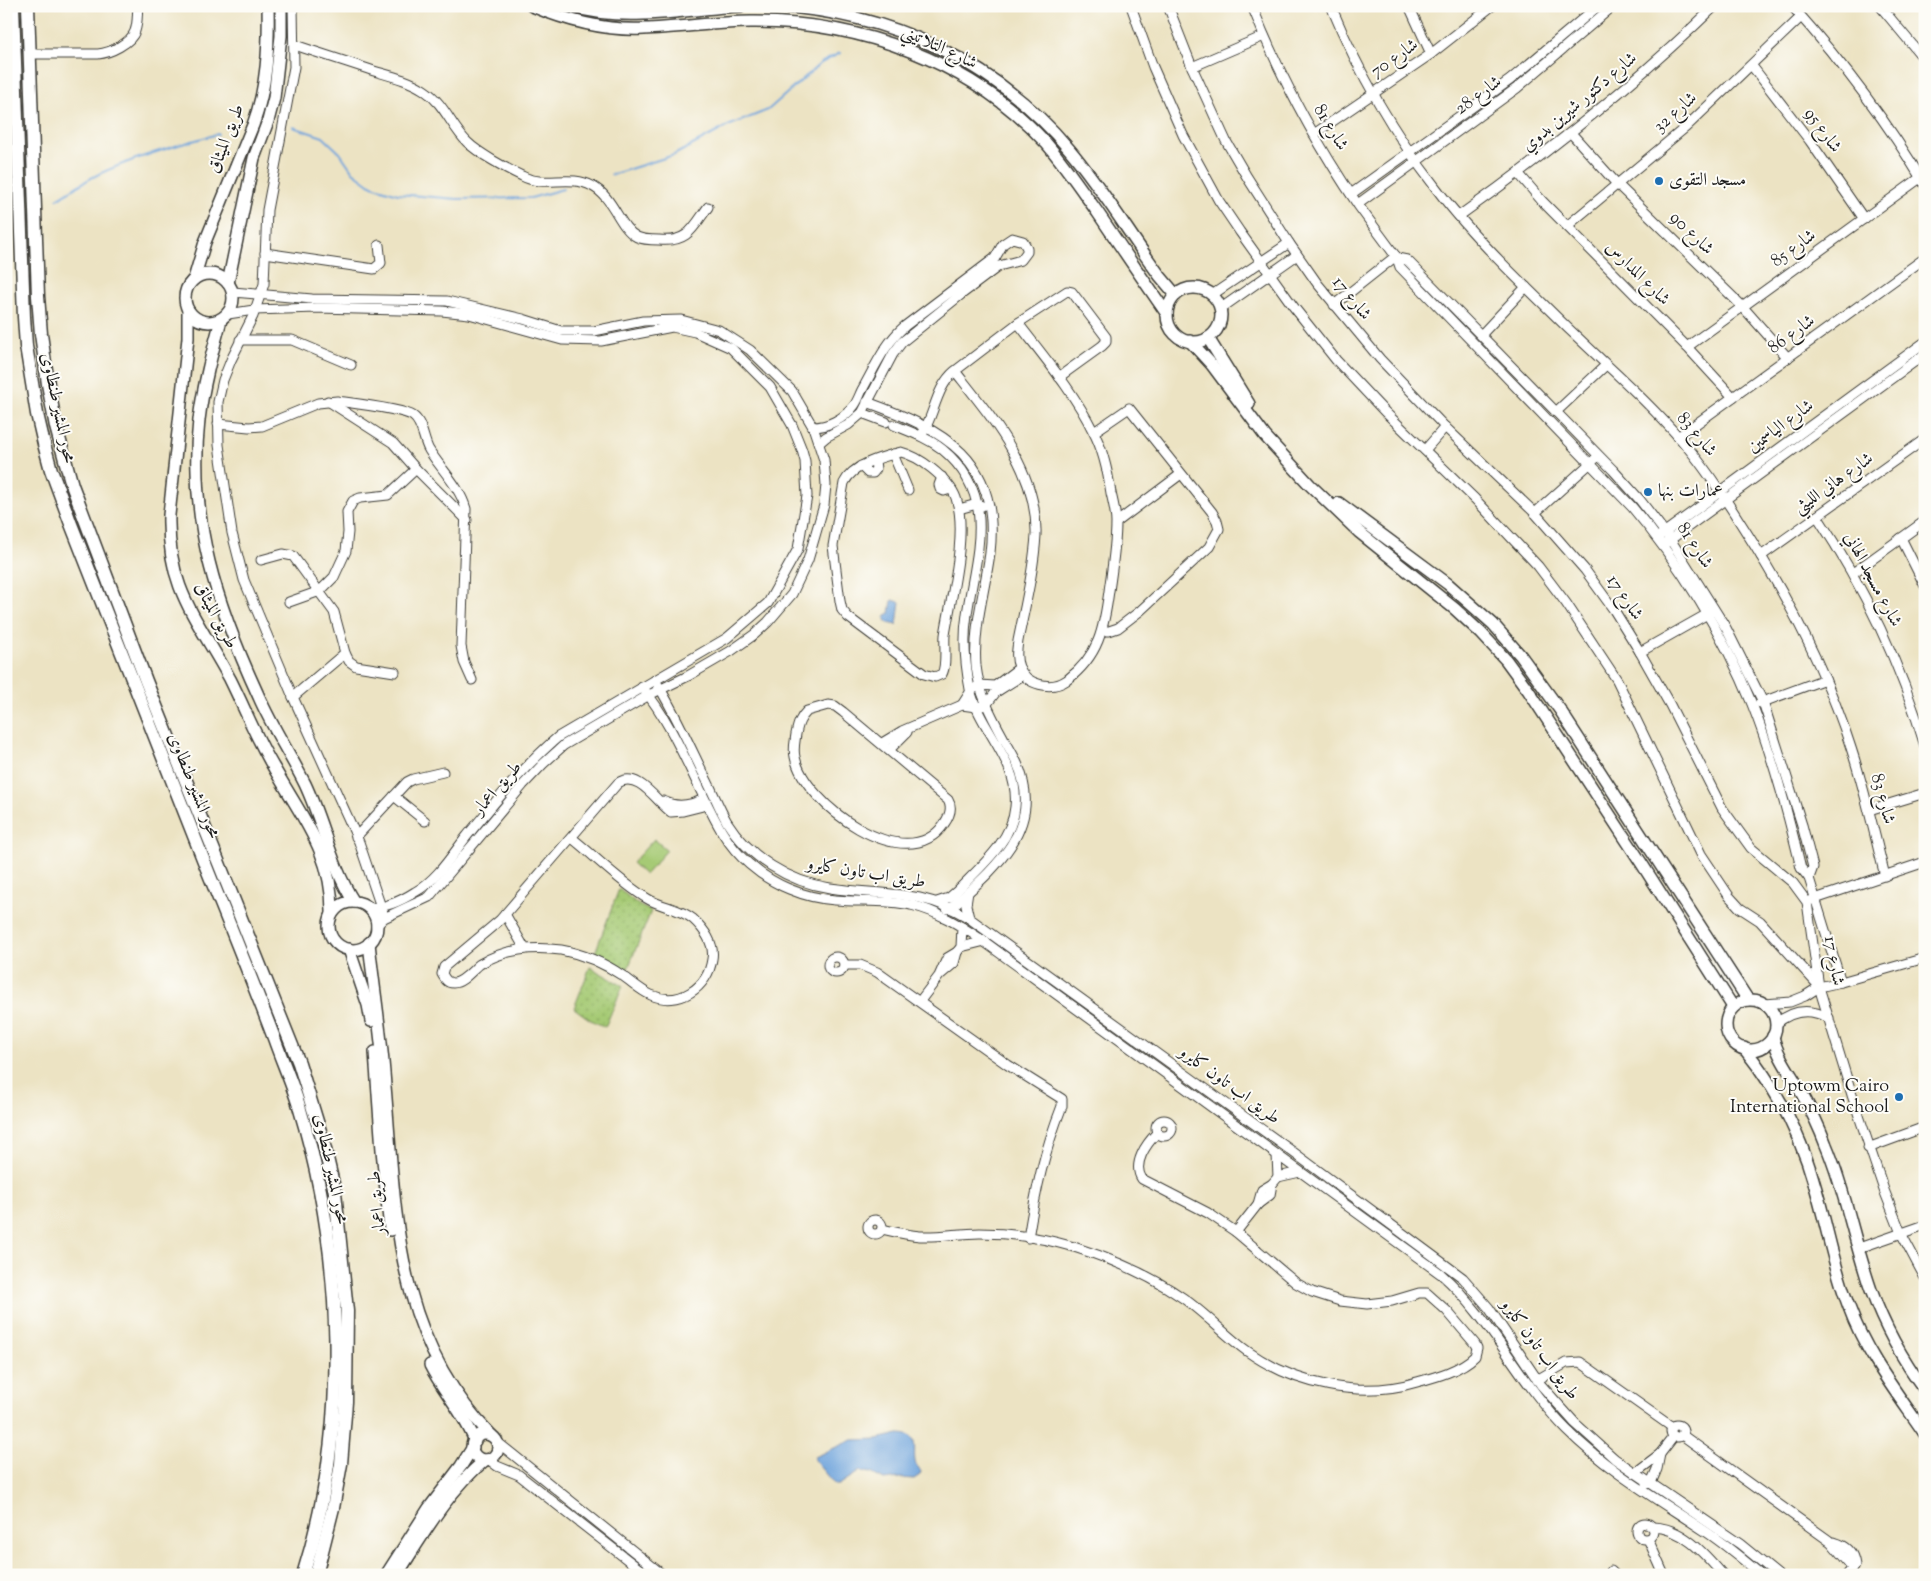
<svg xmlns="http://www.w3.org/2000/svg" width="1931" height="1581" viewBox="0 0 1931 1581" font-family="'Sorts Mill Goudy',Amiri,serif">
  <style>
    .park { fill: url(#park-dots); stroke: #617348 }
    .pitch { fill: #a6ca74; stroke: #617348 }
    .water { fill: #6fa4dc; stroke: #46607c }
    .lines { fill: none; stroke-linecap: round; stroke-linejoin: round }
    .stream { stroke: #6fa4dc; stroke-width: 2 }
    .minor-casing { stroke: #3b3a35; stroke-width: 11 }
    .major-casing { stroke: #3b3a35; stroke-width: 14 }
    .highway-casing { stroke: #3b3a35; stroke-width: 15 }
    .minor { stroke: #fff; stroke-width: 9 }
    .major { stroke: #fff; stroke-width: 11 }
    .highway { stroke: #fff; stroke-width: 12 }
    .poi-dot { fill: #1f6fb2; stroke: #fdfcf7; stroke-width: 2 }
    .labels { text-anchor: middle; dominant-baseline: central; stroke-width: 4; stroke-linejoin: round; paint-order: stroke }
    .street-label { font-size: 18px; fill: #1c1c1c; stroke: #fdfcf7 }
    .poi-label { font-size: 18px; fill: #1c1c1c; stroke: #fdfcf7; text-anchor: start }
  </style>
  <defs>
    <pattern id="park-dots" width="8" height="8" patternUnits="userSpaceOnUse" patternTransform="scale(1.25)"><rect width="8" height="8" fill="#a6ca74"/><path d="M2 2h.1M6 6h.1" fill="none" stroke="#8ead64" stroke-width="1.8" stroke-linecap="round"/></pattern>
  </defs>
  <rect width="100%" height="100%" fill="#fdfcf7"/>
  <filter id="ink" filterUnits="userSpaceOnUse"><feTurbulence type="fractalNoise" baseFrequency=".02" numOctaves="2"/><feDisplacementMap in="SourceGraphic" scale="10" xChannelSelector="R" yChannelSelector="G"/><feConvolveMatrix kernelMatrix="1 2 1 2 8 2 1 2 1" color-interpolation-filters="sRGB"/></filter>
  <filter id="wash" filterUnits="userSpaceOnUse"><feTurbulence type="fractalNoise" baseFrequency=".0096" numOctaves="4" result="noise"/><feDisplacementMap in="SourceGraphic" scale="20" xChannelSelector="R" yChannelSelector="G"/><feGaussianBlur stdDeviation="1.12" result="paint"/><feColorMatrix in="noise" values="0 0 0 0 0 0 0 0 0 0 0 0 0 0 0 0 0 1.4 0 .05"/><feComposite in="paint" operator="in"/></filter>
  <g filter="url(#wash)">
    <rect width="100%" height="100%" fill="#ece3c3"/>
    <g class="park">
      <path d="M619 889 640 906 651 911 625 976 593 958Z"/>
      <path d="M590 967 623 986 605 1027 589 1019 574 1008Z"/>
    </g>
    <path class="pitch" d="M654 839 667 850 645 875 632 863Z"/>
    <g class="water">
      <path d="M892 600 900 602 897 625 888 623 885 618 886 615 890 613Z"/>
      <path d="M899 1434C920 1434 913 1448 915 1461 916 1465 918 1468 921 1472L920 1475 914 1479 899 1478 884 1480 871 1473 860 1471 839 1485H835L814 1460V1457L852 1440 877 1439Z"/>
    </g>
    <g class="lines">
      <g class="stream">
        <path d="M293 127 323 137 340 153 353 172 372 186 398 194 457 199 531 198 563 189"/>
        <path d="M611 175 674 155 728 126 768 110 821 63 840 53"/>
        <path d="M57 199C70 191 83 182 97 175 135 157 176 145 218 134"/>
      </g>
    </g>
  </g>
  <g filter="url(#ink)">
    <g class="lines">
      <g class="minor-casing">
        <g id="minor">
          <path d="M293 6 294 67 267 210 264 284 253 316 231 360 223 380 218 402 219 445 232 533 244 580 293 697 359 842 383 913"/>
          <path d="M1131 6 1153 67 1183 135 1219 201 1240 232 1293 306 1336 360 1384 411 1475 499 1538 566 1566 603 1617 680 1701 854 1729 896 1740 908 1760 921 1819 986"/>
          <path d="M1168 6 1192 67 1226 141 1247 177 1289 243 1317 283 1380 359 1445 427 1535 513 1585 570 1614 610 1640 652 1670 705 1722 808 1751 848 1793 883 1807 902 1819 987 1852 1095 1884 1190 1901 1233 1925 1278"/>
          <path d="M1252 6C1280 77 1316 143 1358 205 1371 223 1384 240 1397 258L1400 267 1632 507C1679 562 1725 637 1752 704 1773 757 1788 813 1801 868L1809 878 1841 982 1819 987 1805 996 1790 1002 1765 1004"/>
          <path d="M1331 6C1358 71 1393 133 1436 188 1463 224 1496 258 1528 289 1554 315 1581 341 1608 366 1636 392 1664 419 1689 449 1709 473 1726 500 1743 527 1787 596 1826 669 1851 748 1865 790 1874 833 1885 876"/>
          <path d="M1409 6 1431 54"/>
          <path d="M1792 6C1841 61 1887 121 1925 185"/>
          <path d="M1880 6 1925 60"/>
          <path d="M295 45C321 54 348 62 374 71 391 76 409 80 424 90 444 103 451 126 467 142 478 153 507 169 522 176 544 188 570 174 592 186 614 197 619 228 637 237 643 240 652 240 659 240 688 243 693 228 708 207"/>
          <path d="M30 54H98C110 53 131 43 135 31 138 23 137 14 138 6"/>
          <path d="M1752 66 1810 141 1864 219"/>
          <path d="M1192 67 1264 36"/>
          <path d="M1571 133 1617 184 1742 306 1788 358"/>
          <path d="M1314 134 1431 54 1492 6"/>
          <path d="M1519 174 1542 201 1687 347 1733 397"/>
          <path d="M1351 194 1510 80 1598 6"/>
          <path d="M1358 204 1517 88 1613 6"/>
          <path d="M1459 216C1549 152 1635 84 1715 6"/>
          <path d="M1567 226 1686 127 1801 17"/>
          <path d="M265 253 374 269 381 263 379 245"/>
          <path d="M1397 258 1407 260 1613 470 1640 500 1670 539 1726 628 1763 702 1802 825 1813 867 1809 878"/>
          <path d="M233 292 312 299 447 301 523 319 561 331H594L643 321 681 320 719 330 750 350 792 391 813 427 824 460 826 485 824 505 808 560 792 594 768 622 755 634 731 651 688 676 649 695 564 745 543 764 523 785 429 897 384 918 376 926"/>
          <path d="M1212 295 1289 243"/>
          <path d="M1334 305 1396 256"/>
          <path d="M1220 309 1297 255"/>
          <path d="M228 314 254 310 317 308 442 311 469 314 562 340 601 341 672 327 695 332 731 348 770 387 792 425 802 450 805 461 807 496 798 549 768 603 727 638 558 737C524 766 496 801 467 836 452 855 437 880 415 892 401 901 385 908 369 908"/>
          <path d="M1018 323 1067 291 1072 292 1106 337V342L1102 346 1059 377"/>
          <path d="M1481 335 1526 287"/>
          <path d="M240 340H292L351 365"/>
          <path d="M1687 347 1920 178"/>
          <path d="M328 401 393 443 416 469 467 520"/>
          <path d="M867 402C944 430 1001 459 990 553 985 591 973 627 976 666 979 693 991 715 1004 739 1012 753 1020 766 1023 781 1037 837 987 874 951 908L947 909"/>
          <path d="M1557 411 1606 365"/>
          <path d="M862 413 886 422"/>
          <path d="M218 424 249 427 262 426 318 403 337 401C351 403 403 409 413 416 423 423 423 440 429 450 441 469 460 487 466 509L461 646 464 662 472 680"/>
          <path d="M894 425C911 432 928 438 942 449 999 496 976 553 967 614 963 639 965 664 970 689 980 731 1020 761 1015 807 1012 842 979 868 956 892L949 898 937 902"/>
          <path d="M813 427C828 427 843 419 853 407 857 403 859 396 862 390 875 367 885 343 905 326L995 258 1003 244 1012 238 1023 241 1027 248V252L1021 260 999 266 963 293 902 342 893 354 862 413 848 425 826 437 819 443"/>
          <path d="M1094 432 1129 408 1212 512 1217 521 1219 529 1209 547 1140 611 1118 628 1109 631H1103"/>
          <path d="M921 436C935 415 935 388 955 371L1018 323C1044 357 1074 392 1093 431 1103 449 1108 473 1111 493 1113 502 1116 513 1116 523 1116 545 1112 569 1109 591 1104 628 1099 656 1067 680 1051 691 1026 685 1019 667 1015 658 1017 649 1018 641 1025 606 1034 570 1036 535 1038 471 992 418 955 371"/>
          <path d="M1678 437 1925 258"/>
          <path d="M1425 450 1445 427"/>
          <path d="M901 452C913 455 922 461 931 468 941 476 952 486 956 498 968 533 951 597 945 635 944 646 947 665 942 674L935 677 924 674 848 617 842 610 840 601 833 546 844 483C853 464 882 457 901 452Z"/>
          <path d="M893 454 908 490"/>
          <path d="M861 466 868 473H873L876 469 875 461"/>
          <path d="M942 477 939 485 940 489 944 491 951 489"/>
          <path d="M959 509 977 504 982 506"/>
          <path d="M1535 513 1595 459"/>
          <path d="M1817 516C1864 587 1901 665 1925 746"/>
          <path d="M1117 522 1181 474"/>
          <path d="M1661 535 1925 342"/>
          <path d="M1901 538 1925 586"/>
          <path d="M1667 542 1925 354"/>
          <path d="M1761 556 1925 439"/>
          <path d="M261 560 283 554 293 556 334 612 345 653 349 661 356 666 395 672"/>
          <path d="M1853 573 1925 521"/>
          <path d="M289 602 320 591 334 577 346 551 348 532 347 512 353 501 360 498 388 495 416 469"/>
          <path d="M1640 652 1711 612"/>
          <path d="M655 680C673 709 687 740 702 771 711 787 718 806 727 822 749 857 789 882 830 888 883 896 919 888 969 918L1293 1152 1463 1278 1489 1308 1541 1385 1575 1423 1615 1459 1740 1544 1778 1575"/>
          <path d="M642 687C667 717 683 754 700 789 713 816 725 844 749 864 773 885 804 898 835 900 860 902 886 900 911 905 937 911 960 925 982 940L1441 1274C1492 1319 1519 1382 1567 1430 1608 1471 1657 1499 1705 1531 1725 1544 1743 1560 1762 1575"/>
          <path d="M293 697 345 653"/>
          <path d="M1760 703 1825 679"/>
          <path d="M828 705 835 706 843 712 948 800C953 808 949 817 944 824 907 879 804 804 795 757 793 749 795 742 796 734 798 724 800 718 807 711Z"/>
          <path d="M962 705 971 691 979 685 995 686 1019 668"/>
          <path d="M882 743 902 731 962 705 976 707 986 705 996 692 1023 675"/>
          <path d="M889 750 907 732"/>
          <path d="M394 796 425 821"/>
          <path d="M663 801C677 808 690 806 704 799"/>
          <path d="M1869 810 1925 793"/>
          <path d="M356 837 407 782 413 779 443 772"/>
          <path d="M572 838C597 858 621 883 648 899 662 907 681 909 693 919 704 929 715 944 712 959 708 988 679 1007 651 995 641 991 632 982 623 976 604 963 583 954 561 950 533 946 505 949 480 964 473 969 463 983 453 983 447 983 445 979 442 974L444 967 500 920 618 783C638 770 656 801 671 812L683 811 707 805"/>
          <path d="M968 892 966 905 969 918"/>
          <path d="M1812 900 1925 862"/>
          <path d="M505 914 525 949"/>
          <path d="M961 947 985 941"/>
          <circle cx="836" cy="965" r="8"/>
          <path d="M844 965H860L877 972 1008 1065 1062 1099V1106C1044 1152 1036 1189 1028 1238"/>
          <path d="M941 974 954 963 957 952"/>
          <path d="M1841 982 1925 958"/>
          <path d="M920 1001 939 976 947 958 957 952 961 947 962 927"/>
          <path d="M1776 1024C1792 1010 1810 1008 1829 1018"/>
          <circle cx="1164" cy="1128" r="8"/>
          <path d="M1868 1148 1925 1127"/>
          <path d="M1277 1155 1278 1177"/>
          <path d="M1258 1204 1262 1190 1272 1184 1278 1177 1300 1172"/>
          <circle cx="875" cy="1227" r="7"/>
          <path d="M882 1229C895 1232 907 1235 920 1236 940 1237 960 1233 980 1233 1011 1233 1044 1238 1074 1247 1112 1259 1150 1275 1183 1298 1206 1314 1225 1335 1247 1351 1295 1385 1361 1399 1417 1382 1436 1377 1461 1370 1475 1356L1477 1348 1475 1344 1447 1311 1427 1293H1419L1392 1301 1367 1304 1340 1301 1312 1292 1296 1283 1236 1232 1208 1213 1142 1179C1132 1164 1146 1144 1157 1133"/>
          <path d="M1236 1232 1258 1204 1270 1195 1272 1184"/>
          <path d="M1859 1248 1925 1225"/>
          <path d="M1537 1380 1566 1363 1580 1362 1672 1427"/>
          <circle cx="1677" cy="1431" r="6"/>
          <path d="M1682 1435 1831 1542 1853 1568"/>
          <path d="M496 1441 663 1575"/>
          <path d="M488 1459 497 1466 519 1475 647 1575"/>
          <path d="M1635 1473 1660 1454 1674 1436"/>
          <path d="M1647 1484 1651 1483 1657 1469 1660 1454"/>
          <circle cx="1645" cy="1531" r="8"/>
          <path d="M1651 1527C1681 1526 1705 1554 1723 1575"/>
          <path d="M1648 1539 1664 1575"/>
          <path d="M1834 1542C1847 1546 1853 1551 1855 1565L1847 1575"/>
          <path d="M1611 1571 1615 1575"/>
        </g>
      </g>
      <g class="major-casing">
        <g id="major">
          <path d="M532 6C568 21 605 31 644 29 679 28 715 22 751 22 860 21 971 61 1046 143 1065 165 1081 189 1098 213 1121 247 1144 281 1167 314"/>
          <path d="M570 6C626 23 682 9 740 6"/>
          <path d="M774 6C889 12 996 62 1069 149 1103 189 1129 234 1160 276L1176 295"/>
          <circle cx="209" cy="298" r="24"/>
          <path d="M194 279 205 242 253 125C267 87 269 46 268 6"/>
          <path d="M228 283 254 158 268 121 274 98 281 36V6"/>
          <circle cx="1194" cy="315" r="27"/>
          <path d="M188 310V338L169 515C167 589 197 618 230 679 245 709 257 740 274 768 302 818 333 853 332 914"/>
          <path d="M221 320C212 353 203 386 199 420 188 521 217 606 259 697 272 727 290 754 305 784 323 822 331 866 354 902"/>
          <path d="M1208 338 1249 404"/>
          <path d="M1190 341 1212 365 1265 436 1310 485 1359 532 1455 609 1481 633 1506 660 1528 690 1642 864 1733 1007"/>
          <path d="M1339 503 1448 584 1493 624 1521 656 1560 710 1748 1000"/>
          <circle cx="353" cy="926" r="24"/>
          <path d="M369 943C374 991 382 1038 385 1086 396 1215 394 1337 492 1436"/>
          <path d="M349 949 368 1005 371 1021"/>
          <circle cx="1751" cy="1025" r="25"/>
          <path d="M1773 1036C1777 1056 1790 1072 1800 1090 1810 1108 1819 1126 1826 1145 1846 1192 1854 1242 1871 1290 1884 1326 1902 1359 1925 1390"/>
          <path d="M1744 1048C1777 1089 1801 1136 1815 1186 1827 1226 1834 1268 1849 1307 1866 1354 1897 1393 1925 1434"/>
          <path d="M375 1052 382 1150 390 1230"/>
          <path d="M430 1365C443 1391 464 1413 475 1441"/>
          <circle cx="485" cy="1447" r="13"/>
          <path d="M386 1575 429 1508 461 1466 473 1447"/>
          <path d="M397 1575C424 1533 447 1492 485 1460"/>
        </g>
      </g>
      <g class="highway-casing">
        <g id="highway">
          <path d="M13 6 24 317 26 346 37 414 44 444 51 470 71 524C117 640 163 757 209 874 231 928 253 983 274 1038 282 1061 292 1083 299 1106 344 1254 350 1427 303 1575"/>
          <path d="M28 6 38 296 41 334 48 384 56 427 72 485 146 681 299 1063 323 1141 335 1192 347 1311 346 1402 341 1464 333 1508 316 1575"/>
        </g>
      </g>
      <use href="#minor" class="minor"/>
      <use href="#major" class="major"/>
      <use href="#highway" class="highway"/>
    </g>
  </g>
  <g class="poi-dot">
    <circle cx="1659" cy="181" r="5"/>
    <circle cx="1648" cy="492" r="5"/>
    <circle cx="1899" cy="1097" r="5"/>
  </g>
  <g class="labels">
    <g class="street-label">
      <text transform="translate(939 48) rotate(25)">شارع التلاتيني</text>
      <text transform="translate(1395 59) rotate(-35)">شارع 70</text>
      <text transform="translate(1479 96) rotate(-36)">شارع 28</text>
      <text transform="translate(1580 103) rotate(-40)">شارع دكتور شيرين بدوي</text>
      <text transform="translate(1676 113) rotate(-41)">شارع 32</text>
      <text transform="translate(1330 128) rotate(59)">شارع 81</text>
      <text transform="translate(1822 131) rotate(54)">شارع 95</text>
      <text transform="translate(227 139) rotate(-69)">طريق الميثاق</text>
      <text transform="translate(1691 234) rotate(44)">شارع 90</text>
      <text transform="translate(1794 249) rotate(-36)">شارع 85</text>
      <text transform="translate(1637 274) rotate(45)">شارع المدارس</text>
      <text transform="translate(1351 299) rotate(51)">شارع 17</text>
      <text transform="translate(1792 335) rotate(-36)">شارع 86</text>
      <text transform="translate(57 408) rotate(78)">محور المشير طنطاوى</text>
      <text transform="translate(1781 427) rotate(-36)">شارع الياسمين</text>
      <text transform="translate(1696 435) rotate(50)">شارع 83</text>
      <text transform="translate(1834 484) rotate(-35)">شارع هاني الليثي</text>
      <text transform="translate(1694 546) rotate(57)">شارع 81</text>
      <text transform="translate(1872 580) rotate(62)">شارع مسجد الهاني</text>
      <text transform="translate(1624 598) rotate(56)">شارع 17</text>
      <text transform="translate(215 616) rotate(62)">طريق الميثاق</text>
      <text transform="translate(193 786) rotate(68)">محور المشير طنطاوى</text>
      <text transform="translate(498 789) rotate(-49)">طريق اعمار</text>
      <text transform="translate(1882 799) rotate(75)">شارع 83</text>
      <text transform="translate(866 874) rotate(9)">طريق اب تاون كايرو</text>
      <text transform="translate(1833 961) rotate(80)">شارع 17</text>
      <text transform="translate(1229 1086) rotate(36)">طريق اب تاون كايرو</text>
      <text transform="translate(330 1169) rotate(78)">محور المشير طنطاوى</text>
      <text transform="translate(378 1203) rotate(-95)">طريق اعمار</text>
      <text transform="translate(1539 1350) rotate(54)">طريق اب تاون كايرو</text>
    </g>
    <g class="poi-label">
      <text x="1669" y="181">مسجد التقوى</text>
      <text x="1658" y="492">عمارات بنها</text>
      <text x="1889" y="1087" text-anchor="end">Uptowm Cairo<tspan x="1889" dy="21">International School</tspan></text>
    </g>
  </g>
  <rect width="1931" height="1581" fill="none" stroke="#fdfcf7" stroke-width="25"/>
</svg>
